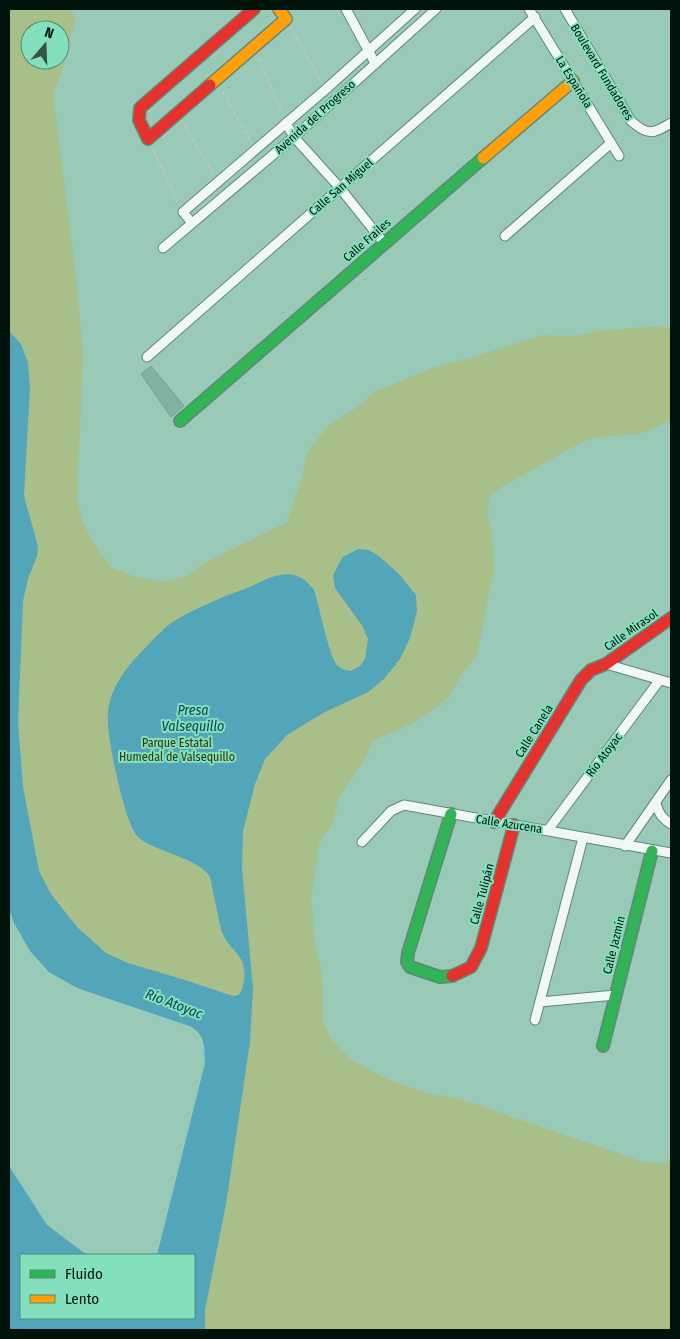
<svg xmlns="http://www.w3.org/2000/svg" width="680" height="1339" viewBox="0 0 680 1339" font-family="'Fira Sans Condensed',sans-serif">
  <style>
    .green { fill: #a9bf89; fill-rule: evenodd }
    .water { fill: #53a6ba }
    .building { fill: #82b2a1; stroke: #78a091 }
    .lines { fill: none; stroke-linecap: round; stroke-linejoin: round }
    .street-casing { stroke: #628679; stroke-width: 11 }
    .fast-casing { stroke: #628679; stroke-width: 14 }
    .slow-casing { stroke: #628679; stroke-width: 14 }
    .jam-casing { stroke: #628679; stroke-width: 14 }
    .path { stroke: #b7c6c0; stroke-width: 2; stroke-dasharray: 5 2.5; stroke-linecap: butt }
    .street { stroke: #f0f7f4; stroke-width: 9 }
    .fast { stroke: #30b455; stroke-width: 11 }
    .slow { stroke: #ff9f0a; stroke-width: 11 }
    .jam { stroke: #e5322d; stroke-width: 11 }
    .labels { text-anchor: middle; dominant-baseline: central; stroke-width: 4; stroke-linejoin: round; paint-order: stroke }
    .street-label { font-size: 12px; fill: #00130a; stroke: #83dfbc }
    .park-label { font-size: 12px; fill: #343303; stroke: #83dfbc }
    .water-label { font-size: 14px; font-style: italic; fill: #0b4256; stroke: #83dfbc }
  </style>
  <rect width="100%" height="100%" fill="#98cab7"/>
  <path class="green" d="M9 9H71L75 18 63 68 53 94 76 278 83 352 77 501 84 525 99 552 112 568 137 577 163 582 186 576 208 561 287 522 302 477 307 453 329 425 356 408 374 392 435 367 463 360 543 335 574 336 597 331 660 326 671 328V421L640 434 599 437 586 440 503 486 489 497 487 514 492 531 494 568 477 655 462 674 449 696 436 708 409 725 373 741 365 759 339 797 332 824 319 843 311 899 315 943 322 974 323 1023 332 1040 350 1059 389 1080 430 1094 460 1099 647 1163H664L671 1158V1330H179L194 1318V1255L211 1023 96 988 9 880ZM30 30H60V60H30Z"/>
  <path class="water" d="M9 331 21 344 28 363 30 387 24 496 38 546 37 556 28 579 23 601 18 722 23 787 39 871 51 894 77 927 106 953 128 963 185 980 233 996C239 996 241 993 243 986 250 954 231 955 221 930L210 877C199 858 155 852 138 837 125 824 109 746 108 725 105 691 127 666 149 644 156 637 163 629 171 623 195 608 220 598 247 588 261 582 281 570 297 576 304 578 310 585 314 590 319 605 329 656 337 665 341 669 346 670 351 671L360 666 365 659 368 639 363 627 335 588 333 576 338 565 343 557 358 549 369 550 380 557 399 574 416 595 417 611 410 638 400 659 384 679 368 692 323 713 287 735 265 759 255 784 243 831 242 867 253 989 250 1042 226 1204 205 1310V1330H9V1166L47 1225 87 1255H21V1318H194V1255H157L205 1063C204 1047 206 1037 192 1027L77 988 49 972 30 951 14 923 9 910Z"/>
  <path class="building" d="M151 366 184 406 171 417 141 374Z"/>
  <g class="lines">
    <g class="street-casing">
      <g id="street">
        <path d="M346 9 375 63"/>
        <path d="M529 9 619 156"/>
        <path d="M565 9 631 121C648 136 653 134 671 123"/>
        <path d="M286 123 294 137 340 188 384 243"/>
        <path d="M192 223 183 212 326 89 415 9"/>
        <path d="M505 236 611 143"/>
        <path d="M163 248 294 137 436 9"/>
        <path d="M147 357 535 17"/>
        <path d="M606 664 671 683"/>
        <path d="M656 802C658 813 662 818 671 824"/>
        <path d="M548 830 659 681"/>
        <path d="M362 842 391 811 404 805 671 853"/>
        <path d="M625 846 671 780"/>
        <path d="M540 1002 615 995"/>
        <path d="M535 1020 583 838"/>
      </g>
    </g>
    <g class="fast-casing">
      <g id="fast">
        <path d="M180 421 483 158"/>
        <path d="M451 814 408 953 407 962 410 967 440 977 452 976"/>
        <path d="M603 1046 652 851"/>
      </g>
    </g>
    <g class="slow-casing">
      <g id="slow">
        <path d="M210 85 286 19 279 9"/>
        <path d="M483 158 573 81"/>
      </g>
    </g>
    <g class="jam-casing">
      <g id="jam">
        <path d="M210 85 148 139 139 120 140 108 254 9"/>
        <path d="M494 822 581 680 591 670 606 664 671 618"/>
        <path d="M452 976 471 967 481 948 514 825"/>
      </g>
    </g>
    <g class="path">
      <path d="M292 30 320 80"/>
      <path d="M258 58 282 113"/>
      <path d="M222 91 251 141"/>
      <path d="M184 125 213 172"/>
      <path d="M153 150 178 202"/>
    </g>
    <use href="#street" class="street"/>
    <use href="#fast" class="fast"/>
    <use href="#slow" class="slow"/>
    <use href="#jam" class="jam"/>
  </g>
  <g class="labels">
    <g class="street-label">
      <text transform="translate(602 72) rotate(59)">Boulevard Fundadores</text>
      <text transform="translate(574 82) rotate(58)">La Española</text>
      <text transform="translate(315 117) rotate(-42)">Avenida del Progreso</text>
      <text transform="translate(341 187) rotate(-41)">Calle San Miguel</text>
      <text transform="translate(367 240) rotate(-41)">Calle Frailes</text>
      <text transform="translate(631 630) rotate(-35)">Calle Mirasol</text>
      <text transform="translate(534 731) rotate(-58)">Calle Canela</text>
      <text transform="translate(604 755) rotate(-53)">Río Atoyac</text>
      <text transform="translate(509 824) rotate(9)">Calle Azucena</text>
      <text transform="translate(482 894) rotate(-75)">Calle Tulipán</text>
      <text transform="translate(614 945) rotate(-76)">Calle Jazmín</text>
    </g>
    <g class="park-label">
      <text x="177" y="743">Parque Estatal<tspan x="177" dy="14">Humedal de Valsequillo</tspan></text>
    </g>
    <g class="water-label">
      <text x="193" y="710">Presa<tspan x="193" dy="16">Valsequillo</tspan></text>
      <text transform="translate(174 1004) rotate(21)">Río Atoyac</text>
    </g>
  </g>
  <rect width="680" height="1339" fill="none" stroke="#00130a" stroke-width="20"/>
  <rect x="20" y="1254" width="175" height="65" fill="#83dfbc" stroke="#4f8d75"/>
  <rect x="30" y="1270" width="25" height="8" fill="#30b455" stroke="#4f8d75"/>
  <text x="65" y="1279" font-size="15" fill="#00130a">Fluido</text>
  <rect x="30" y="1295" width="25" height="8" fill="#ff9f0a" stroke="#4f8d75"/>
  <text x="65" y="1304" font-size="15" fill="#00130a">Lento</text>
  <g transform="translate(45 45) rotate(19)"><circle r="24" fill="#83dfbc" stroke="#4f8d75"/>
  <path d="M0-4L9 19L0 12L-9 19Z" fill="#355347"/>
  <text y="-8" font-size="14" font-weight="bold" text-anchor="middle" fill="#00130a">N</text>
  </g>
</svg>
